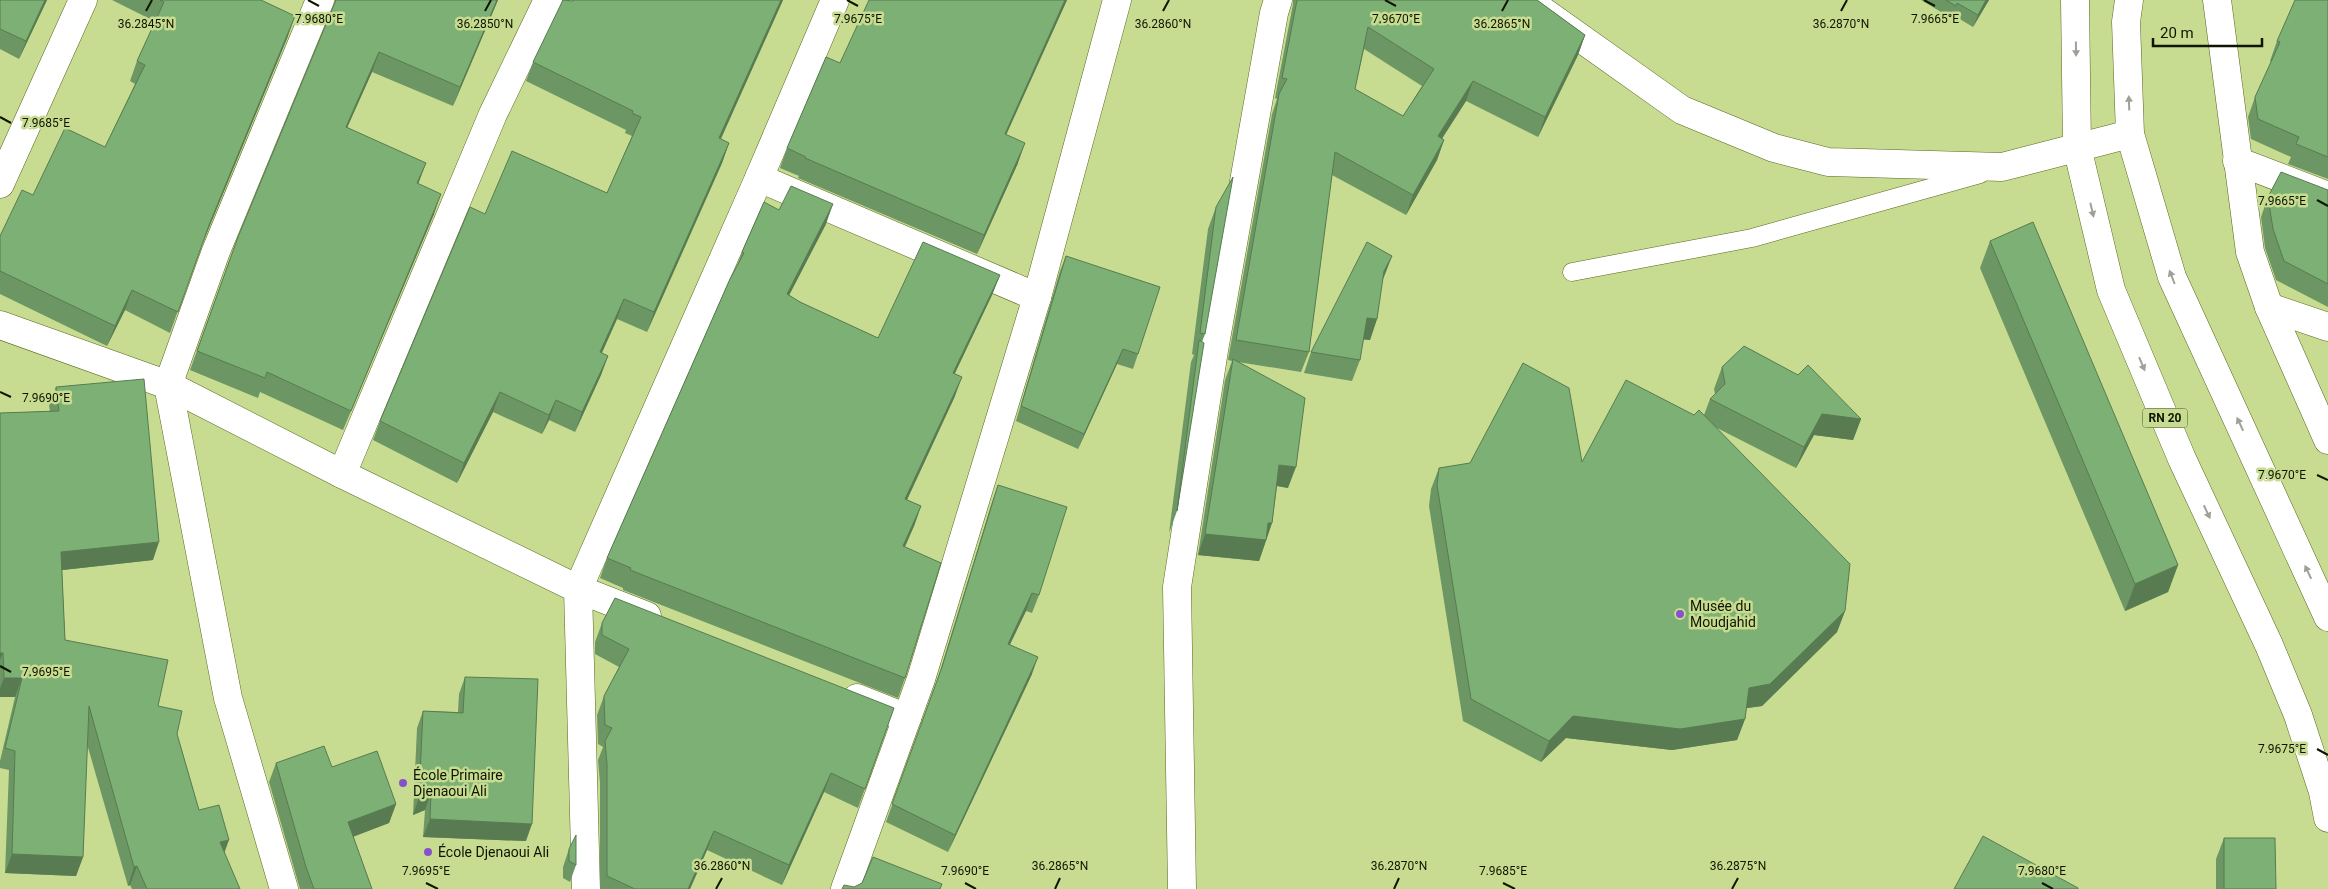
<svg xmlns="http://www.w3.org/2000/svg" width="2328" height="889" viewBox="0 0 2328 889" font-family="Roboto,sans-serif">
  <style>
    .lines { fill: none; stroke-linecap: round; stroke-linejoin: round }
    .service-casing { stroke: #58681e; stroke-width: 19 }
    .minor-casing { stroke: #58681e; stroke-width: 29 }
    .primary-casing { stroke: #58681e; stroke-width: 29 }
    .service { stroke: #fff; stroke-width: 18 }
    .minor { stroke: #fff; stroke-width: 28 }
    .primary { stroke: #fff; stroke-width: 28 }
    .wall { fill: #6c9764; fill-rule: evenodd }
    .shaded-wall { fill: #587b51 }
    .building { fill: #7db074; stroke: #587b51; fill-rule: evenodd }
    .oneway { fill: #9fa199 }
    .ticks { fill: none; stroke: #0f1500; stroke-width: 2 }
    .poi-dot { fill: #8652ca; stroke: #c8dc91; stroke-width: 2 }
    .labels { text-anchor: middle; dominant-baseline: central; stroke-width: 5; stroke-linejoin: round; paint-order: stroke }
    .shield { fill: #c8dc91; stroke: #46512c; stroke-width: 1 }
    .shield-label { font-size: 12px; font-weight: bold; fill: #0f1500 }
    .poi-label { font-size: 14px; fill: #0f1500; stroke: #c8dc91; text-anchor: start }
    .ticks-label { font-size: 12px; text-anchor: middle; fill: #0f1500; stroke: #c8dc91; stroke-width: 5; stroke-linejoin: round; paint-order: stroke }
  </style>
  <rect width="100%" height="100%" fill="#c8dc91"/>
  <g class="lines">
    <g class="service-casing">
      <path id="service" d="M1572 272 1752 238 1980 174"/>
    </g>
    <g class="minor-casing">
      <g id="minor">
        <path d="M1527 0 1682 110 1774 148 1828 162 2002 167 2130 134"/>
        <path d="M2217 0 2250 252 2269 307 2328 440"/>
        <path d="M2237 161 2328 196"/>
        <path d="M759 178 1037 297"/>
        <path d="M0 184 83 0"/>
        <path d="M2269 307 2328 327"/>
        <path d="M0 325 168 385 342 474 578 589 647 616"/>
        <path d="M342 474 493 114 548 0"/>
        <path d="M857 698 907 718"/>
        <path d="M284 889 228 698 168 385 216 251 320 0"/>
        <path d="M586 889 578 589 759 178 835 0"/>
        <path d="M845 889 921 679 1037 297 1117 0"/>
        <path d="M1182 889 1177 587 1214 350 1274 13 1278 0"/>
      </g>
    </g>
    <g class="primary-casing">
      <g id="primary">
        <path d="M2075 0 2077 147 2111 290 2182 459 2269 645 2298 715 2323 792 2328 818"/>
        <path d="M2129 0 2126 22 2130 134 2172 277 2328 617"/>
      </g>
    </g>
    <use href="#service" class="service"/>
    <use href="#minor" class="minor"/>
    <use href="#primary" class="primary"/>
  </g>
  <g class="wall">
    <path d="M0 0H47L19 59 0 49Z"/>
    <path d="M112 0H261L288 36 202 243 170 333 125 310 107 346 0 294V236L33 195 105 147 135 84 130 81 137 61 156 22Z"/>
    <path d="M335 0H498L453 106 372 72 347 127 418 184 434 214 343 430 260 392 258 398 190 370 238 237 335 3Z"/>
    <path d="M573 0H783L721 139 729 143 722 163 647 332 617 319 602 353 608 356 601 375 575 432 549 420 542 434 493 412 457 483 373 440 380 421 485 214 607 193 632 136 625 133 626 130 526 81 533 62Z"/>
    <path d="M1067 0 1006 134 1018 163 977 254 798 178 799 176 780 168 787 148 840 63Z"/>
    <path d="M1293 0H1537L1585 35 1578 55 1538 137 1466 101 1442 138 1444 140 1437 160 1406 215 1332 175 1309 352 1301 372 1238 362 1288 488 1277 486 1272 523 1259 561 1198 555 1225 380 1232 361 1228 360 1272 114 1277 99 1275 98 1293 4ZM1364 49 1422 86 1403 116 1355 89Z"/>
    <path d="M1921 0H1989L1973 27 1953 15 1951 18Z"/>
    <path d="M2328 0V179L2288 164 2291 157 2251 139 2248 117 2255 97 2272 62 2270 61 2277 41Z"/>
    <path d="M2328 190V307L2276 280 2265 248 2261 217 2268 197Z"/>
    <path d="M1216 207 1205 334 1202 342 1177 511 1169 533 1191 362 1194 355 1192 354 1208 229Z"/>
    <path d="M779 210 826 224 789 295 800 302 878 338 1000 275 992 295 955 373V396L907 500 921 506 914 526 905 547V678L898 698 623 590V588L600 578 607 558 737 266 742 252Z"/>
    <path d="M1990 241 2178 565 2168 592 2125 611 1980 268Z"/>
    <path d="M1066 256 1138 354 1133 369 1117 364 1078 449 1016 421 1060 271Z"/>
    <path d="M1392 256 1382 280 1377 319 1370 340 1363 339 1360 360 1352 381 1304 373 1311 352Z"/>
    <path d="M1722 367 1861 419 1853 440 1814 435 1796 468 1715 427 1845 611 1837 632 1762 706 1746 708 1745 719 1737 740 1672 750 1566 738 1541 762 1463 721 1429 506 1431 489 1439 468 1582 462 1694 415H1704L1710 399 1715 394 1714 389Z"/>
    <path d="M56 387 153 560 62 570 65 640 158 706 177 734 199 810 224 853 240 889H132L130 885 128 886 87 744 83 857 76 876 5 873 9 770 0 768V761L15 697H0V413L50 411 49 406Z"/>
    <path d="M998 485 1039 595 1032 613 1026 611 1010 644 1032 674 948 852 886 822 936 684 992 502Z"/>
    <path d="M602 623 894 708 858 808 824 792 782 885 707 850 690 889H600V783L598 760 603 747 598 744 597 715 604 696 619 667 595 654V642Z"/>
    <path d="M465 677 526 841 423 837 425 810 413 815 417 728 423 711 458 712 459 694Z"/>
    <path d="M276 763 332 767 396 804 389 823 353 837 372 889H300L269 782Z"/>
    <path d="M2224 838 2276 889H2216V859Z"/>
    <path d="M569 849 576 865 570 882 563 878V867Z"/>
  </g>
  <g class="shaded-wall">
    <path d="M45 0H47L19 59 26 41Z"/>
    <path d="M497 0H498L453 106 460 87Z"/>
    <path d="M781 0H783L712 158 719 138Z"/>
    <path d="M1065 0H1067L998 153 1005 134Z"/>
    <path d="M1986 0H1989L1973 27 1978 15Z"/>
    <path d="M295 16 288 36 202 245 209 225Z"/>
    <path d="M1585 35 1578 55 1538 137 1545 117Z"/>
    <path d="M379 52 372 72 339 146 346 127Z"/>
    <path d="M1473 81 1466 101 1431 156 1438 136Z"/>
    <path d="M1444 140 1437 160 1406 215 1413 195Z"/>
    <path d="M729 143 722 163 647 332 654 312Z"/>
    <path d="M1025 143 1018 163 977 254 984 235Z"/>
    <path d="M426 163 419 182 410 203 417 183Z"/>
    <path d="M441 194 434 214 343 430 351 411Z"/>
    <path d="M833 204 826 224 780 313 787 294Z"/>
    <path d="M1392 256 1384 277 1376 292 1384 271Z"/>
    <path d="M1000 275 992 295 946 392 953 373Z"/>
    <path d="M132 290 125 310 107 346 115 326Z"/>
    <path d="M624 299 617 319 593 372 600 352Z"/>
    <path d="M1367 318 1377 319 1370 340 1359 339Z"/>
    <path d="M1123 349 1117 364 1078 449 1084 434Z"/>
    <path d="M608 356 601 375 575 432 582 412Z"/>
    <path d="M962 377 955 396 898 519 905 499Z"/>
    <path d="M500 392 493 412 457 483 464 463Z"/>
    <path d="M556 400 549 420 542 434 549 415Z"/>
    <path d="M1822 414 1861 419 1853 440 1814 435 1796 468 1804 447Z"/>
    <path d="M1279 465 1296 467 1288 488 1272 485Z"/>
    <path d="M921 506 914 526 896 566 903 546Z"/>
    <path d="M1268 523H1272L1259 561 1198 555 1205 534Z"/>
    <path d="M159 542 153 560 54 571 61 552Z"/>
    <path d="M2178 565 2168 592 2125 611 2135 584Z"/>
    <path d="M1032 593 1026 611 1002 661 1008 644Z"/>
    <path d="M1845 611 1837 632 1762 706 1741 709 1749 688Z"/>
    <path d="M0 653H3L0 660Z"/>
    <path d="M1038 657 1032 674 948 852 955 835Z"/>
    <path d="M4 678H22L15 697H0V688Z"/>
    <path d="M1573 716 1745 719 1737 740 1672 750 1566 738 1541 762 1549 741Z"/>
    <path d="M831 773 824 792 782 885 789 865Z"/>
    <path d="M431 793 425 810 413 815 419 797Z"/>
    <path d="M396 804 389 823 341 841 348 822Z"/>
    <path d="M430 819 532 824 526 841 423 837Z"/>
    <path d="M714 831 707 850 690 889H688Z"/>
    <path d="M229 840 222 859 220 842Z"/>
    <path d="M12 854 83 857 76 876 5 873Z"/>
    <path d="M137 866 130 885 128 886 134 867Z"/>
  </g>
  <g class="building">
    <path d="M0 0H45L26 41 0 29Z"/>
    <path d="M160 0H261L295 16 209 225 178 312 132 290 115 326 0 271V236L22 190 33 195 65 128 105 147 145 65 137 61 164 2Z"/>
    <path d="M336 0H497L460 87 379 52 346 127 426 163 417 183 441 194 351 411 267 372 265 378 197 351 238 237Z"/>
    <path d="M563 0 573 1V0H781L719 138 729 143 654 312 624 299 600 352 608 356 582 412 556 400 549 415 500 392 464 463 380 421 470 207 485 214 512 151 607 193 641 117 632 113 633 111 533 62Z"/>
    <path d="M869 0H1065L1005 134 1025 143 984 235 805 158 806 157 787 148 826 57 840 63Z"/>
    <path d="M1297 0H1537L1585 35 1545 117 1473 81 1438 136 1444 140 1413 195 1335 152 1309 352 1236 340 1279 94 1287 79 1282 78ZM1368 27 1434 69 1403 116 1355 89Z"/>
    <path d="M1946 0H1986L1978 15 1957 3 1956 6Z"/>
    <path d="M2295 0H2328V157L2296 144 2299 137 2258 119 2255 97 2280 42 2277 41Z"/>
    <path d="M2281 172 2328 190V284L2284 261 2273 229 2268 197Z"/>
    <path d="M1233 177 1205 334 1200 333 1216 207Z"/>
    <path d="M791 186 833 204 787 294 800 302 878 338 923 242 1000 275 953 373 962 377 905 499 921 506 903 546 941 563 905 678 630 570 631 568 607 558 730 279 744 253 742 252 764 202 779 210Z"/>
    <path d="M2033 222 2178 565 2135 584 1990 241Z"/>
    <path d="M1367 242 1392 256 1384 271 1377 319 1367 318 1360 360 1311 352Z"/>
    <path d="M1066 256 1160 287 1138 354 1123 349 1084 434 1021 406Z"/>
    <path d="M1199 340 1204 343 1177 511Z"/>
    <path d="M1744 346 1798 375 1808 365 1861 419 1822 414 1804 447 1710 399 1725 384 1722 367Z"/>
    <path d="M1233 359 1305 398 1296 467 1279 465 1272 523H1268L1266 540 1205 534Z"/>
    <path d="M1523 363 1569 388 1582 462 1626 380 1694 415 1699 410 1850 564 1845 611 1770 684 1749 688 1745 719 1680 729 1573 716 1549 741 1471 699 1437 485 1439 468 1470 463Z"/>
    <path d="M144 379 159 542 61 552 65 640 168 660 158 706 182 711 177 734 199 810 219 805 229 840 220 842 240 889H147L137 866 134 867 89 706 83 857 12 854 15 751 5 748 22 678H4L3 653H0V413L59 411 56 387Z"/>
    <path d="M998 485 1067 507 1039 595 1032 593 1008 644 1038 657 955 835 892 804 942 667Z"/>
    <path d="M615 598 894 708 865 789 831 773 789 865 714 831 688 889H635L607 876V764L605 741 612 728 605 725 604 696 629 649 602 635V623Z"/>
    <path d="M465 677 538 679 532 824 430 819 431 793 419 797 423 711 463 713Z"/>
    <path d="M324 746 332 767 377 751 396 804 348 822 372 889H314L306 867 276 763Z"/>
    <path d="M576 835V865L569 861V849Z"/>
    <path d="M1983 836 2078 888V889H1954Z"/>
    <path d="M2224 838H2275L2276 889H2224Z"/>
    <path d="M873 857 942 884 940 889H842L844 885 854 887 862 883Z"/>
  </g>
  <defs><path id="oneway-solid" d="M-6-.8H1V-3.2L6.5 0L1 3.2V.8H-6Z" transform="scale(1.25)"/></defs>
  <g class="oneway">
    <use href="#oneway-solid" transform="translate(2076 49) rotate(89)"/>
    <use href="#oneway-solid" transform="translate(2129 103) rotate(-92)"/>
    <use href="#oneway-solid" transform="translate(2092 210) rotate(77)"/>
    <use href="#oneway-solid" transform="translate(2172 277) rotate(-111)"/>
    <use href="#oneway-solid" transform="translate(2142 364) rotate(67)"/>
    <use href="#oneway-solid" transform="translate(2240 424) rotate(-115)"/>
    <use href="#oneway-solid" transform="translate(2207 512) rotate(65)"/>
    <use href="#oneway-solid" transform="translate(2308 572) rotate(-115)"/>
  </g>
  <path class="ticks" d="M308 0 319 6M847 0 858 6M1385 0 1396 6M1924 0 1935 6M146 11 152 0M485 11 491 0M1163 11 1169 0M1502 11 1508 0M1841 11 1847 0M0 117 11 123M2317 200 2328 206M0 392 11 397M2317 475 2328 480M0 666 11 672M2317 749 2328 755M426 883 438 889M965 883 976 889M1503 883 1515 889M2042 883 2053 889M716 889 722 878M1055 889 1060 878M1394 889 1399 878M1732 889 1738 878"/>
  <g class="poi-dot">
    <circle cx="1680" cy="614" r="5"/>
    <circle cx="403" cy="783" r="5"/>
    <circle cx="428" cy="852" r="5"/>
  </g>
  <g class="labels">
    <rect class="shield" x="2142.5" y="408.5" width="45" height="19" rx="4"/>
    <g class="shield-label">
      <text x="2165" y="418">RN 20</text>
    </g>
    <g class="poi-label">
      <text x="1690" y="606">Musée du<tspan x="1690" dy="16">Moudjahid</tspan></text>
      <text x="413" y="775">École Primaire<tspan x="413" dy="16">Djenaoui Ali</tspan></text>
      <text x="438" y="852">École Djenaoui Ali</text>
    </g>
  </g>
  <g class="ticks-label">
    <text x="319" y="23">7.9680°E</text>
    <text x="858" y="23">7.9675°E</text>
    <text x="1396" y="23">7.9670°E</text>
    <text x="1935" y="23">7.9665°E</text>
    <text x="146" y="28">36.2845°N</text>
    <text x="485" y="28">36.2850°N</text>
    <text x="1163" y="28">36.2860°N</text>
    <text x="1502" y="28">36.2865°N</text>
    <text x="1841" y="28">36.2870°N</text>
    <text x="46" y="127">7.9685°E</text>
    <text x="2282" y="205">7.9665°E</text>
    <text x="46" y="402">7.9690°E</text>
    <text x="2282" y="479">7.9670°E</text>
    <text x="46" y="676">7.9695°E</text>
    <text x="2282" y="753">7.9675°E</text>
    <text x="722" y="870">36.2860°N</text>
    <text x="1060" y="870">36.2865°N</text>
    <text x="1399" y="870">36.2870°N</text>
    <text x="1738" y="870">36.2875°N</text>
    <text x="1503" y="875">7.9685°E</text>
    <text x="426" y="875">7.9695°E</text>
    <text x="965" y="875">7.9690°E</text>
    <text x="2042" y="875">7.9680°E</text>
  </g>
  <path d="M2153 38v8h109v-8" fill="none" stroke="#0f1500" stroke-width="2.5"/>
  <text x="2160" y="38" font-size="15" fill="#0f1500" stroke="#c8dc91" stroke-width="4" paint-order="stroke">20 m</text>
</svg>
